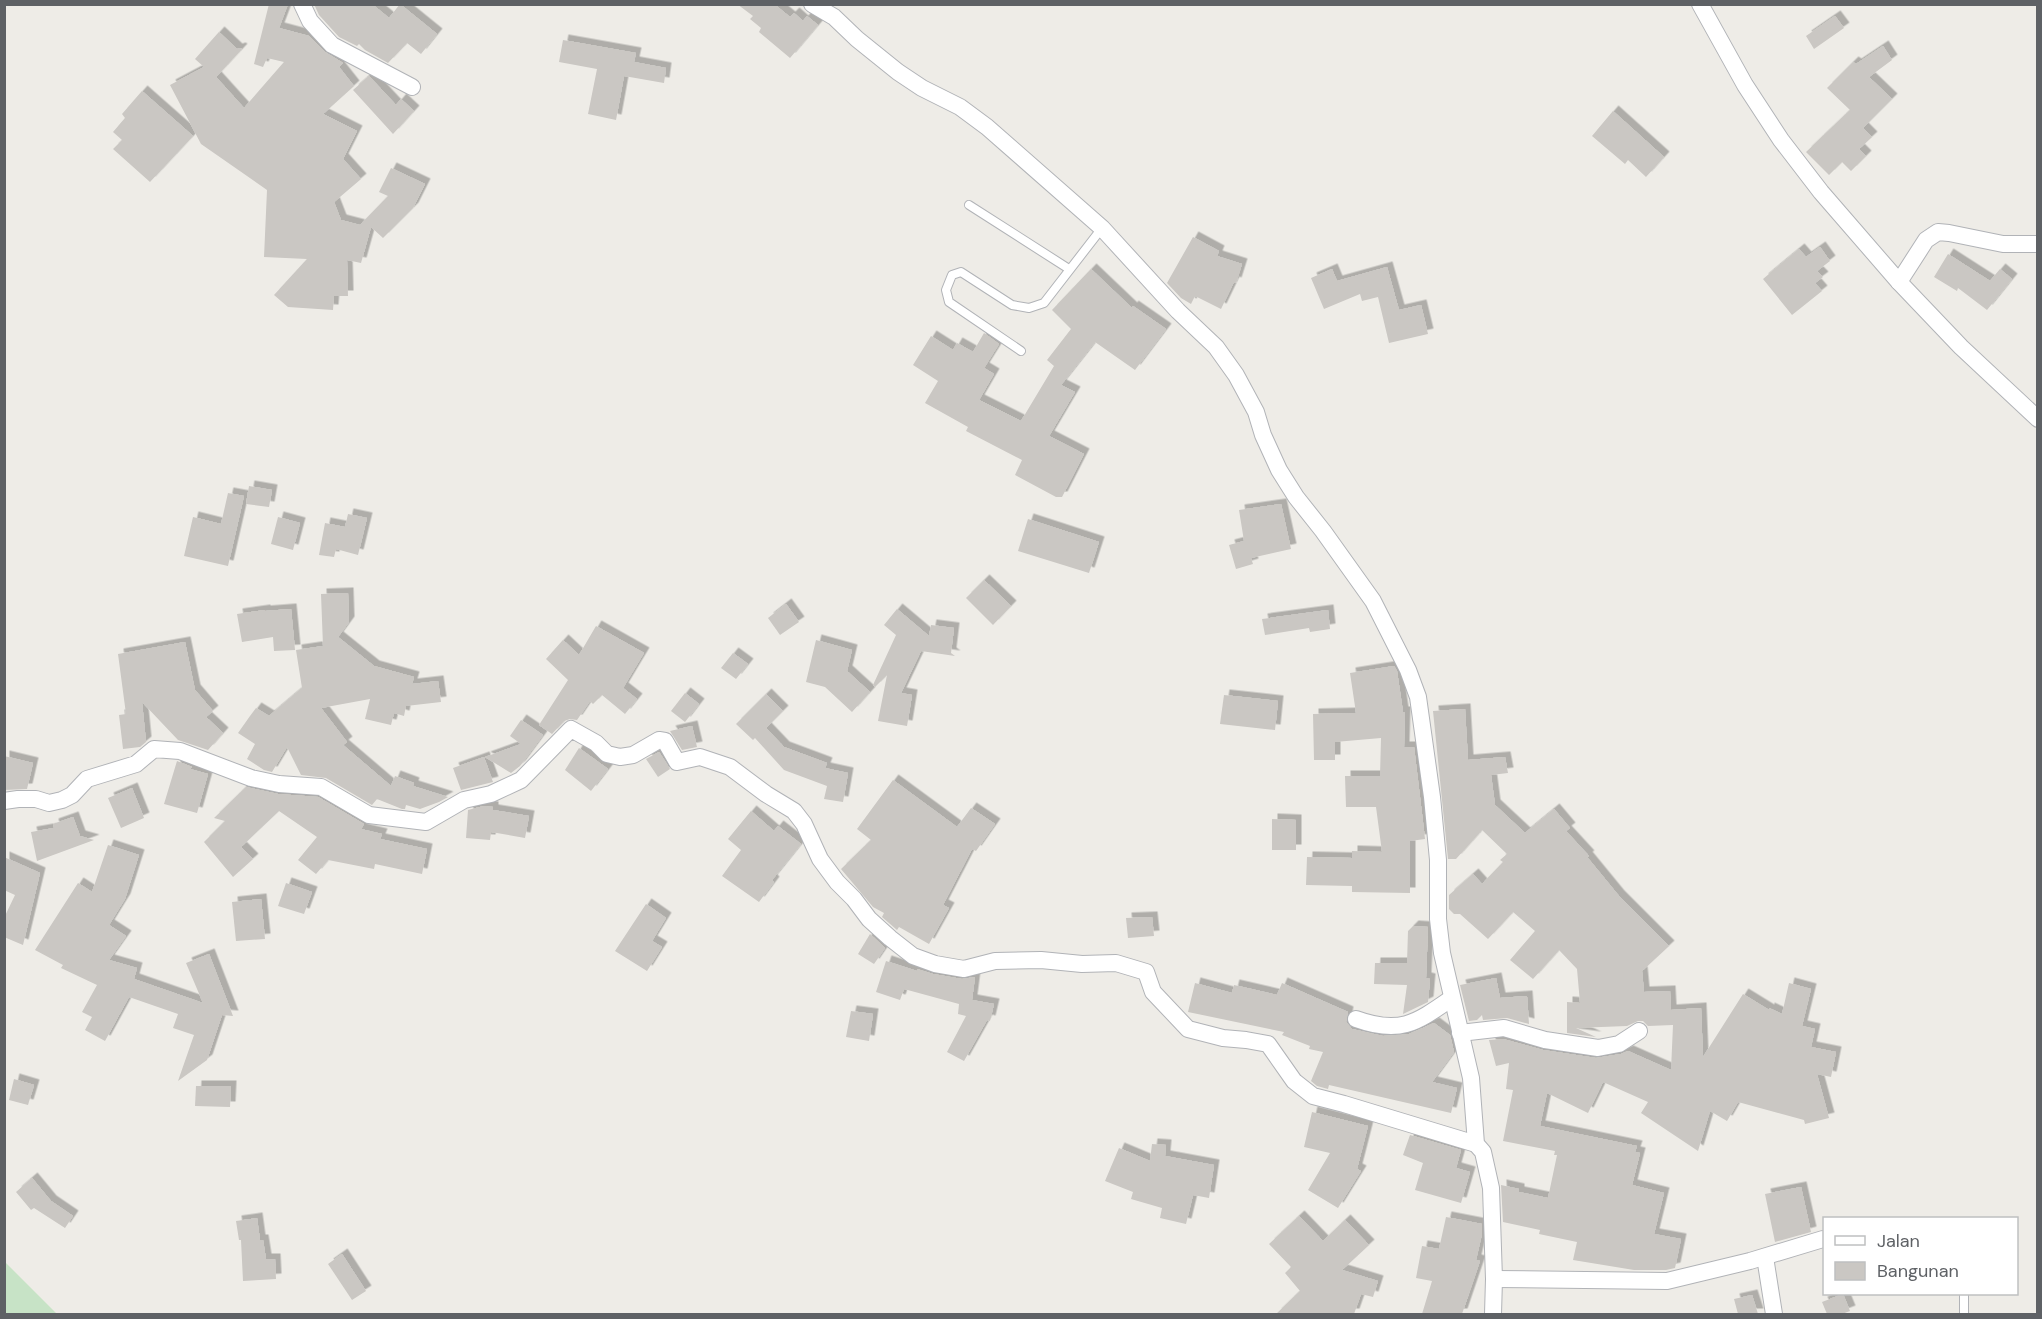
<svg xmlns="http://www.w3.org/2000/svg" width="2042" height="1319" viewBox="0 0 2042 1319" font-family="'DM Sans',sans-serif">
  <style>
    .green { fill: #c7e3c6 }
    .building { fill: #cac7c3; filter: url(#shadow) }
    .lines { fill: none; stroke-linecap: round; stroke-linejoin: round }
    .service-casing { stroke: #b1b3b7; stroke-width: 10 }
    .minor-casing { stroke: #b1b3b7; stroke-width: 18 }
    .service { stroke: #fff; stroke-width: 8 }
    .minor { stroke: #fff; stroke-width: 16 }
  </style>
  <defs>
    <filter id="shadow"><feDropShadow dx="5.5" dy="-5.5" stdDeviation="0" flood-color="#0004"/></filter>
  </defs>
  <rect width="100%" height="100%" fill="#eeece7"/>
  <path class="green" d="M4 1262H5L57 1314H5Z"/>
  <g class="building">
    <path d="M269 4H288L279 28 309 36 325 52 343 63 339 67 354 86 323 114 357 131 343 159 361 179 334 202 341 220 360 225 388 196 379 192 391 168 425 184 413 208 383 238 371 227 361 263 347 260 348 296H334L333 310 288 307 274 295 307 259 264 257 267 190 201 144 170 85 204 67 195 59 219 32 237 49 240 48 242 49 216 77 244 108 284 62 267 58 263 67 254 64Z"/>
    <path d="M314 4H372L389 18 400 4 437 34 421 54 407 43 388 63 365 50 359 44 357 46 339 37 319 15Z"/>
    <path d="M737 4H774L790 17 794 13 803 21 807 16 818 25 790 58 759 32 761 28 750 19 753 16Z"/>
    <path d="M1835 16 1844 28 1814 49 1806 36Z"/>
    <path d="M563 40 636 53 634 62 666 68 664 83 624 76 616 120 588 114 597 69 559 62Z"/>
    <path d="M1883 46 1892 60 1869 77 1892 99 1863 128 1872 137 1859 149 1866 156 1851 171 1842 162 1829 175 1806 152 1850 110 1827 88 1853 62 1856 64Z"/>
    <path d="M369 76 396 105 401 99 414 111 393 134 353 90Z"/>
    <path d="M142 91 193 136 150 182 113 149 122 140 113 132 125 118 122 114Z"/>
    <path d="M1613 111 1664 157 1646 177 1628 160 1625 164 1592 136Z"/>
    <path d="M1193 237 1219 251 1217 256 1242 264 1236 283 1234 282 1221 309 1195 296 1191 304 1181 298 1167 283Z"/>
    <path d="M1820 247 1830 261 1817 271 1823 277 1815 283 1822 291 1792 315 1763 279 1799 249 1806 257Z"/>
    <path d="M1948 254 1990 281 2000 269 2012 279 1987 310 1958 288 1957 291 1934 277Z"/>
    <path d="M1387 267 1399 310 1421 305 1428 334 1389 343 1378 297 1362 301 1360 294 1324 309 1311 278 1332 269 1337 281Z"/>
    <path d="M1091 269 1132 308 1133 306 1166 329 1135 370 1095 342 1061 385 1075 392 1049 436 1084 454 1062 497H1056L1015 475 1022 460 966 431 968 427 925 403 938 381 913 365 931 336 953 350 957 343 973 352 984 333 999 344 984 368 994 374 979 400 1021 421 1054 366 1047 360 1071 329 1052 310Z"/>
    <path d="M249 486 272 490 269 507 246 504Z"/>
    <path d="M228 493 244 496 228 566 184 556 193 517 221 524Z"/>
    <path d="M1281 504 1291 549 1251 558 1253 564 1236 569 1229 545 1244 541 1239 510Z"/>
    <path d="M348 514 367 518 358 555 336 549 334 557 319 555 325 523 345 527Z"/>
    <path d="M278 517 300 523 293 550 271 544Z"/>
    <path d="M1028 519 1099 542 1089 573 1018 551Z"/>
    <path d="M984 580 1011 606 993 625 966 598Z"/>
    <path d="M348 593 349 622 338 637 374 666 414 677 412 684 438 681 441 702 406 706 404 716 394 713 391 725 365 719 370 699 321 708 347 742 343 745 391 786 395 776 414 783 413 786 448 797 439 802 420 809 406 805 405 809H402L377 799 372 805 326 778 301 775 287 747 272 772 264 770 247 759 255 744 238 733 250 716 256 708 269 716 302 688 296 650 323 646 321 594Z"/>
    <path d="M786 604 799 622 780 635 768 618Z"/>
    <path d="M291 609 295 650 274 651 273 637 242 642 237 614 265 610V611Z"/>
    <path d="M897 609 929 636 931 625 954 628 951 653 955 656 921 651 901 693 912 695 907 726 878 721 887 675 875 687 873 685 896 635 884 625Z"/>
    <path d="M1328 610 1330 629 1310 632 1309 628 1265 635 1262 619Z"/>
    <path d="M596 626 644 653 623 688 637 699 625 714 602 695 593 704 590 701 577 720 570 719 564 721 552 734 539 725 568 680 546 659 563 640 579 655Z"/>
    <path d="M816 640 852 650 847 671 870 692 852 712 825 687 806 682Z"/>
    <path d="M185 642 195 690 213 711 206 717 223 733 208 750 178 740 142 702 146 742 140 747 123 749 119 715 126 714 118 654Z"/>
    <path d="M733 653 748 664 736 679 721 668Z"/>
    <path d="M1394 666 1397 671 1403 712H1405L1404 747H1414L1425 839 1410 841V893L1352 892V886L1306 885 1307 857 1352 858V851L1382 852 1376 807H1346L1345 776H1380L1381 738 1335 742V760H1314L1313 714 1356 713 1350 673Z"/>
    <path d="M685 693 699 704 685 722 671 711Z"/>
    <path d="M766 694 783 711 766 728 784 747 827 763 825 768 848 773 843 802 824 799 827 786 784 770 755 738 753 740 736 724Z"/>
    <path d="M1224 695 1278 701 1275 730 1220 724Z"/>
    <path d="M1465 709 1468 760 1505 757 1508 773 1491 775 1495 805 1525 833 1554 809 1570 828 1566 831 1589 856 1587 857 1619 896 1669 946 1642 971 1644 992 1670 991 1671 1010 1701 1008 1703 1057 1743 994 1769 1010V1008L1782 1014 1789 983 1811 989 1802 1026 1815 1029 1811 1047 1836 1052 1831 1077 1817 1074 1829 1118 1805 1124 1804 1120 1738 1102 1727 1121 1710 1111 1698 1151 1641 1113 1648 1102 1603 1082 1588 1113 1547 1093 1540 1126 1637 1146 1635 1152 1640 1153 1632 1185 1664 1193 1654 1234 1681 1239 1675 1268 1666 1270H1634L1573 1260 1577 1242 1539 1234 1540 1230 1503 1222 1501 1185 1519 1189V1192L1548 1198 1557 1155H1554L1555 1151 1503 1141 1513 1090 1506 1089 1509 1063 1496 1066 1489 1040 1503 1039 1543 1050 1596 1058 1621 1054 1628 1051 1671 1070 1673 1025 1648 1026 1643 1021H1638L1627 1026 1576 1028 1596 1037 1567 1033V1002L1580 1003 1577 969 1559 950 1533 979 1510 960 1535 931 1513 912 1488 939 1460 914H1454L1449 909V895L1473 874 1482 884 1503 862 1500 860 1507 854 1482 830 1456 859H1448L1433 711Z"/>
    <path d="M521 720 543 735 520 766 511 773 485 757 521 744 510 736Z"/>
    <path d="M692 726 697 747 682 750 670 731Z"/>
    <path d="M579 748 608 769 591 791 565 770Z"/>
    <path d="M659 752 670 769 658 777 646 759Z"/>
    <path d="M4 756 33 763 27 789 4 790Z"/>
    <path d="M484 757 493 782 461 790 453 768Z"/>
    <path d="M177 761 192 767 190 769 208 774 197 813 164 804Z"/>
    <path d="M893 780 957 827 971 808 995 824 976 851 972 849 943 905 949 908 929 944 899 927 897 930 882 917 884 913 873 907 841 869 871 840 857 829Z"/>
    <path d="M246 787 278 794 318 797 364 824 361 829 382 834 380 839 427 849 422 874 375 864 374 869 328 860 316 874 298 860 317 837 279 811 241 847 253 859 233 877 204 842 225 821 214 818Z"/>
    <path d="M132 788 144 818 121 828 108 798Z"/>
    <path d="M484 806 493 807V810L529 816 525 838 491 832 490 840 466 838 468 810Z"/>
    <path d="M751 811 774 831 778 826 801 844 772 880 774 882 759 902 722 876 741 850 728 839Z"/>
    <path d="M73 817 80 836 94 840 37 861 31 832 54 828 53 824Z"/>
    <path d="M1272 819 1296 820V850H1272Z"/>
    <path d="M108 845 139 855 125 899 109 925 126 936 109 960 137 968 134 979 203 1003 186 963 209 954 233 1016 222 1015 207 1060 178 1081 194 1035 173 1028 178 1014 129 997 105 1041 85 1030 92 1017 82 1012 97 985 61 968 63 965 35 950 78 883 92 892Z"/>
    <path d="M4 857 40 873 23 945 4 937V918L15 895 4 890Z"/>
    <path d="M286 883 312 892 304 914 278 906Z"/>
    <path d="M261 899 265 939 236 941 232 902Z"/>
    <path d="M646 904 666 918 652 941 662 947 647 971 615 951Z"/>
    <path d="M1152 917 1154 936 1128 938 1126 918Z"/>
    <path d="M1413 926 1428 927 1426 978 1430 979 1428 1002 1403 1014 1407 985 1374 984 1375 963H1407L1408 931Z"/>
    <path d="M870 934 885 948 874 964 858 954Z"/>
    <path d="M886 961 917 971V969L933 974 962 979 975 977 972 1000 994 1004 990 1021 987 1020 964 1061 947 1052 966 1016 958 1014 959 1004 904 989 900 1000 876 992Z"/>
    <path d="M1496 978 1500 998 1527 996 1529 1024 1507 1018 1483 1020 1482 1015 1477 1020 1469 1021 1460 985Z"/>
    <path d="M1195 983 1232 993 1234 985 1277 995 1282 983 1348 1012 1346 1022 1352 1029 1383 1036 1409 1034 1434 1023 1450 1035 1454 1052 1432 1082 1457 1088 1451 1113 1329 1085 1328 1089 1317 1086 1311 1081 1323 1052 1309 1049 1310 1046 1282 1035 1284 1032 1188 1012Z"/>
    <path d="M851 1011 873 1014 869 1041 846 1037Z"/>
    <path d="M14 1079 34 1085 28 1105 9 1100Z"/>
    <path d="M196 1086H231L230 1107 195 1106Z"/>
    <path d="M1312 1112 1368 1126 1357 1169 1361 1171 1338 1208 1308 1190 1330 1153 1304 1147Z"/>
    <path d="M1410 1135 1461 1150 1456 1168 1470 1172 1461 1203 1415 1190 1423 1163 1403 1155Z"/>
    <path d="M1152 1144 1166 1145 1165 1156 1214 1165 1209 1198 1193 1195 1186 1224 1160 1218 1162 1208 1131 1199 1133 1192 1105 1181 1119 1148 1150 1161Z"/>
    <path d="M32 1178 51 1201 73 1216 65 1228 34 1208 31 1210 16 1192Z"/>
    <path d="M1801 1187 1811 1232 1775 1242 1765 1194Z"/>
    <path d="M1299 1216 1323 1241 1345 1220 1369 1245 1342 1270 1378 1281 1373 1297 1361 1294 1354 1314H1276L1300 1291 1285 1273 1291 1267 1269 1244Z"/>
    <path d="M1446 1217 1482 1224V1234L1476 1260 1480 1261 1462 1314H1422L1432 1281 1416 1278 1422 1246 1439 1249Z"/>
    <path d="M257 1218 260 1240H263L266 1259H275L276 1279 243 1281 241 1240H239L236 1221Z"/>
    <path d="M342 1254 366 1291 352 1300 328 1264Z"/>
    <path d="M1843 1294 1850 1311 1842 1314H1827L1822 1302Z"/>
    <path d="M1752 1295 1758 1314H1738L1734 1299Z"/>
  </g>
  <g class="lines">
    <g class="service-casing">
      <g id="service">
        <path d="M969 205 1069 269"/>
        <path d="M1021 351 949 302 946 290 952 275 961 272 1012 305 1029 308 1044 303 1102 228"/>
        <path d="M1964 1314V1294"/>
      </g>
    </g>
    <g class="minor-casing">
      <g id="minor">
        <path d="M302 4 310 21 332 45 412 87"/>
        <path d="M812 4 834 17 857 39 898 72 922 88 960 107 987 127 1102 228 1178 311 1216 347 1236 375 1256 412 1263 435 1279 470 1296 497 1323 531 1373 601 1408 670 1418 697 1432 797 1438 860V919L1442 953 1471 1078 1476 1144 1483 1152 1491 1188 1494 1279 1493 1314"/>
        <path d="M1700 4 1745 85 1781 140 1821 192 1899 282 1961 347 2038 419"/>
        <path d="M1899 282 1926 240 1938 232 1949 233 2003 244H2038"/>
        <path d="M4 801 18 799H36L49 803 62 800 72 795 87 779 136 764 154 749 180 751 251 778 279 784 321 787 369 815 426 822 464 800 491 794 521 780 571 729 596 743 607 754 620 757 633 755 659 740 665 741 677 762 700 757 730 767 766 794 794 811 804 824 820 859 837 882 854 899 869 919 890 938 913 956 935 964 964 969 995 961 1041 960 1082 964 1116 963 1146 972 1153 992 1188 1029 1223 1038 1246 1040 1268 1044 1294 1081 1313 1096 1344 1104 1476 1144"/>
        <path d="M1356 1019C1400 1035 1416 1023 1452 998"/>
        <path d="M1460 1033 1504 1028 1545 1040 1598 1048 1619 1044 1639 1031"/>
        <path d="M1765 1257 1774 1314"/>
        <path d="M1494 1279 1667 1281 1750 1261 1823 1239"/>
      </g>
    </g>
    <use href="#service" class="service"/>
    <use href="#minor" class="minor"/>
  </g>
  <rect width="2042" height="1319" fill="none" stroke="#5e6165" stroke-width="12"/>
  <rect x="1823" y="1217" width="195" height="78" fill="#ffffff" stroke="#bfc0c1" stroke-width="1.5"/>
  <rect x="1835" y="1236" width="30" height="9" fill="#ffffff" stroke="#bfc0c1" stroke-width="1.5"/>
  <text x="1877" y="1247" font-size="18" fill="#5e6165">Jalan</text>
  <rect x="1835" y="1262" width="30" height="18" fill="#cac7c3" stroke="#bfc0c1" stroke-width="1.5"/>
  <text x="1877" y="1277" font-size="18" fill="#5e6165">Bangunan</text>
</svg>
